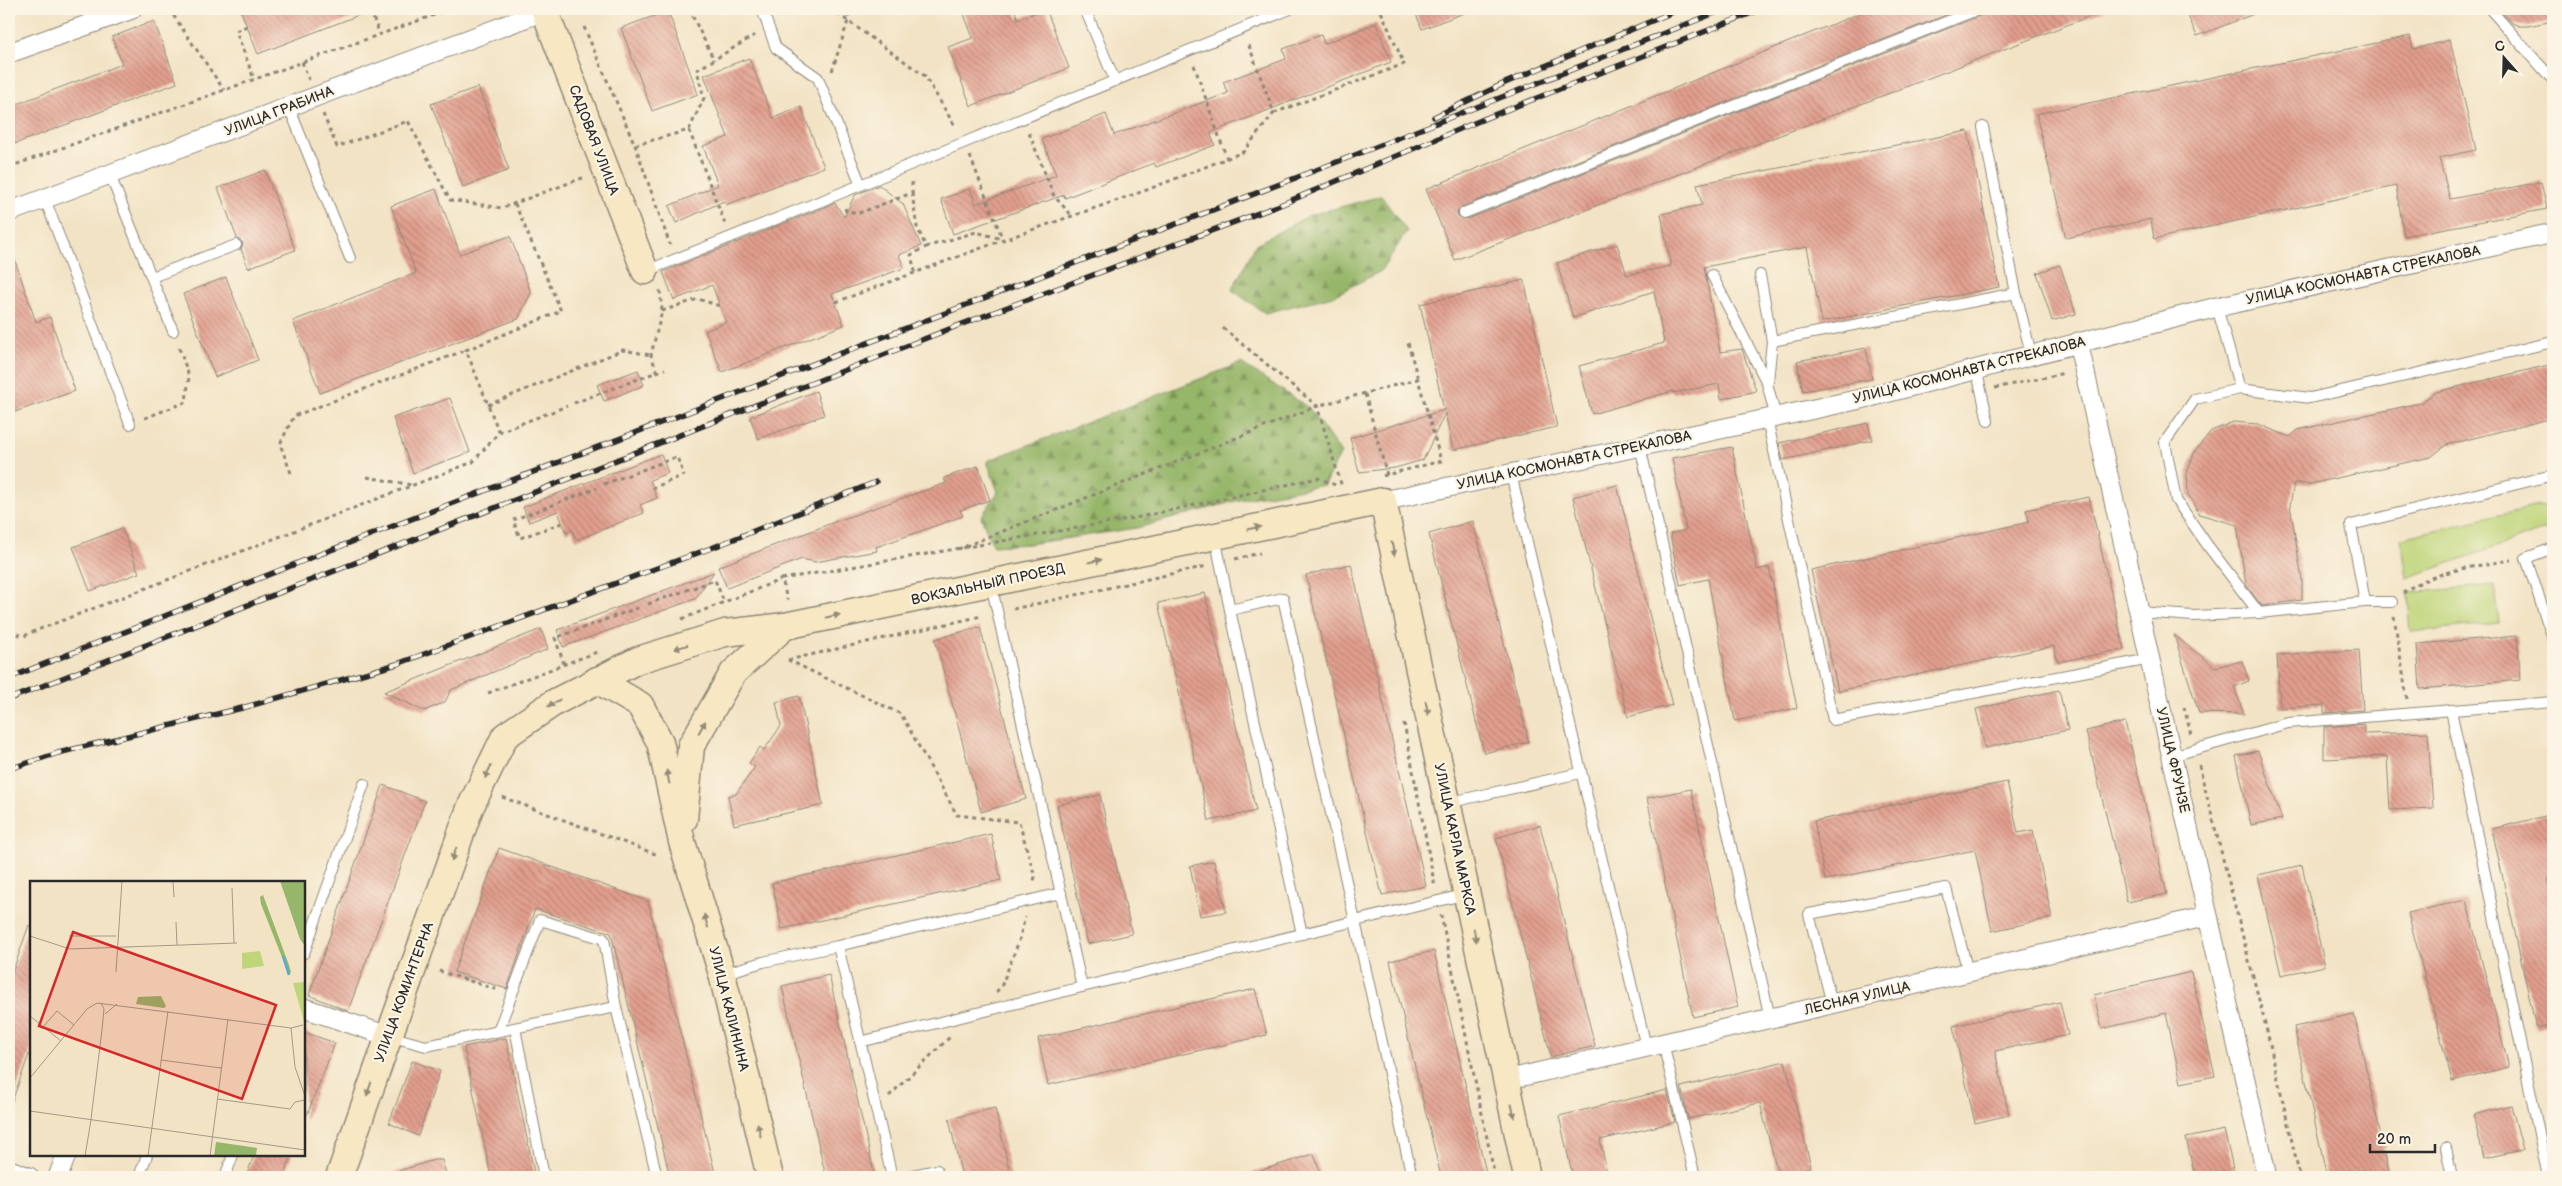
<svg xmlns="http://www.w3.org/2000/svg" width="2562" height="1186" viewBox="0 0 2562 1186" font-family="'Balsamiq Sans',sans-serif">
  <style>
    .forest { fill: url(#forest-firs); stroke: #60704a }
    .park { fill: #bed579; stroke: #748052 }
    .building { fill: url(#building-back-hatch) }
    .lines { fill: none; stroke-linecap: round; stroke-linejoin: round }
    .lane-casing { stroke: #8e8778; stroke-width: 12 }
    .street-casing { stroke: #8e8778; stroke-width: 21 }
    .secondary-casing { stroke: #8e8778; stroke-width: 29 }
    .path { stroke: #8e8778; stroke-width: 3; stroke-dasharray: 4 4; stroke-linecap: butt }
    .lane { stroke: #fff; stroke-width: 10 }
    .street { stroke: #fff; stroke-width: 19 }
    .secondary { stroke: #f7e8c3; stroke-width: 26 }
    .rail-casing { stroke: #2b2b2b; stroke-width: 5.5 }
    .rail { stroke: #fcf5e5; stroke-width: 4; stroke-dasharray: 11; stroke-linecap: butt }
    .oneway { fill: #918a77 }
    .labels { text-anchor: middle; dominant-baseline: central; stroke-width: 4.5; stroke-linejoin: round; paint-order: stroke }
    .street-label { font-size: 14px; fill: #2b2b2b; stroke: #fcf5e5 }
    .inset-river { fill: none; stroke: #57aad3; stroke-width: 2.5 }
    .inset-road { fill: none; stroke: #a29987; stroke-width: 1 }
    .view { fill: #d62828; fill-opacity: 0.15; stroke: #d62828; stroke-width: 2.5 }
    .inset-edge { fill: none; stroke: #2b2b2b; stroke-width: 2.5 }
  </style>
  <defs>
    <pattern id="forest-firs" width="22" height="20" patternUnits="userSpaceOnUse" patternTransform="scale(1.25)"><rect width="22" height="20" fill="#96b669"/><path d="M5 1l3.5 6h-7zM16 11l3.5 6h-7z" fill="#7b9457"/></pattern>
    <pattern id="building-back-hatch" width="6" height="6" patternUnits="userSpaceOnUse" patternTransform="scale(1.25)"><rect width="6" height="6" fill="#e29f8e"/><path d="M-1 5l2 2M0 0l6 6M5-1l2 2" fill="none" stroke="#b78274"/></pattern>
  </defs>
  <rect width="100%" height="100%" fill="#fcf5e5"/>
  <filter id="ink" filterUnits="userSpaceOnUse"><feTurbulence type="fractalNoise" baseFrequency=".02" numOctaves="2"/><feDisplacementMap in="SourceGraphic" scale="10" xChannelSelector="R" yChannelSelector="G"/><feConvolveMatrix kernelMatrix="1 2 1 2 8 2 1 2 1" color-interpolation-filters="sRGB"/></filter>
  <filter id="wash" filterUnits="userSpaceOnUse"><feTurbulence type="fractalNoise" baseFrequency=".0096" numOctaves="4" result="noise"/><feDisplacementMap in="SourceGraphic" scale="20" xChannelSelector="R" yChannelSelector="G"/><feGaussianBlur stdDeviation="1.12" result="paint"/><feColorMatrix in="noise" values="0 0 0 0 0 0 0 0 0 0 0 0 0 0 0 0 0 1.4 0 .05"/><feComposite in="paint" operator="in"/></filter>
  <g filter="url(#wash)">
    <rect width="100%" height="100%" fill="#f2e3c5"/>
    <g class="forest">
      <path d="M1381 196 1407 231 1381 271 1333 296 1265 313 1232 290 1256 244 1310 215Z"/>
      <path d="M1241 363 1309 408 1341 453 1324 485 1239 500 1137 528 1029 544 993 546 981 517 998 492 987 461Z"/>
    </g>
    <g class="park">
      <path d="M2538 506 2553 508V527L2407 578 2401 538Z"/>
      <path d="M2495 585 2499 623 2411 632 2408 593Z"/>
    </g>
    <g id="blocks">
      <g class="building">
        <path d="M240 9H372V10L258 54Z"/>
        <path d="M962 9H1014L1018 19 1046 9 1069 68 971 106 948 47 973 38Z"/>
        <path d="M1414 9H1471L1472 10 1422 29Z"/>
        <path d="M1870 9H1961L1461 207 1457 212 1458 216 1467 219 1982 15 1986 9 2106 10 1455 260 1426 189Z"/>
        <path d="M2185 9H2264V10L2197 36Z"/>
        <path d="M2499 9H2553V21L2528 26H2519L2512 23Z"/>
        <path d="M668 11 698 94 652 111 621 28Z"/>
        <path d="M154 21 177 83 9 146V107L122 64 112 37Z"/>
        <path d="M1376 23 1391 62 1210 133 1215 145 1156 167 1154 163 1065 198 1064 195 953 234 941 199 970 189 976 204 1056 175 1042 139 1106 114 1114 135 1228 93 1223 82 1286 59 1283 49 1321 35 1324 44Z"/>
        <path d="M2410 36 2413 49 2450 40 2476 150 2439 158 2450 199 2541 182 2547 209 2404 236 2396 186 2154 239 2151 219 2066 238 2036 114Z"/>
        <path d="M749 58 773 118 801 107 824 167 726 205 724 201 676 223 669 206 718 185 703 146 728 137 704 75Z"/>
        <path d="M478 87 509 170 463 187 431 104Z"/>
        <path d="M1968 131 1999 287 1822 322 1807 247 1704 267 1720 352 1742 349 1756 391 1721 399 1719 384 1673 393V391L1592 414 1579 366 1664 343 1654 291 1573 318 1557 263 1617 244 1627 275 1671 266 1661 214 1702 205 1697 184Z"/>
        <path d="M265 170 295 250 248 268 241 249 243 243 237 238 218 188Z"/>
        <path d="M879 185 903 204 921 246 899 255 904 268 832 294 844 325 722 372 705 331 726 322 712 285 674 300 663 272 835 203 844 217 855 195Z"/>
        <path d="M436 189 460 254 510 236 531 293 518 319 320 393 293 321 416 273 391 206Z"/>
        <path d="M9 252H12L36 322 50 317 75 391 9 414Z"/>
        <path d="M2060 265 2076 314 2052 321 2037 273Z"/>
        <path d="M226 277 258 360 215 377 183 294Z"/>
        <path d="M1524 280 1557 427 1453 450 1445 413 1423 460 1395 468 1359 472 1350 438 1444 410 1420 304Z"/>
        <path d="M1866 348 1872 379 1803 391 1797 361Z"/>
        <path d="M2553 364V418L2446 445 2431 457 2310 484 2294 483 2290 505 2302 580V600L2262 606 2246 585 2237 525 2199 514 2188 494 2187 473 2195 451 2211 431 2233 422 2258 424 2290 437 2298 430 2420 403 2436 392Z"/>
        <path d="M638 370 644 385 604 401 597 385Z"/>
        <path d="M816 391 824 415 758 439 750 417Z"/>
        <path d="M450 398 470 452 413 473 393 418Z"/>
        <path d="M1868 423 1872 440 1783 460 1779 443Z"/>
        <path d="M1732 447 1757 570 1769 567 1797 708 1735 721 1708 579 1680 585 1670 534 1686 530 1672 458Z"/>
        <path d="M661 454 668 473 650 480 657 498 640 505 644 513 576 540 572 529 566 533 558 511 529 522 523 507Z"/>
        <path d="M978 466 990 500 960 510 963 516 876 547 877 551 815 562 802 559 727 588 718 567 837 521 946 483 944 478Z"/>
        <path d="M1617 485 1672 705 1628 717 1573 497Z"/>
        <path d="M2089 497 2124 649 2058 662 2054 646 1838 691 1811 570 2029 522 2026 510Z"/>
        <path d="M1473 521 1529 742 1484 753 1429 534Z"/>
        <path d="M122 528 139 573 90 591 73 547Z"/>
        <path d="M1351 564 1426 886 1382 895 1306 575Z"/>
        <path d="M714 572 695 599 563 647 557 630Z"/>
        <path d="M1205 593 1256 811 1209 821 1158 603Z"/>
        <path d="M980 627 1026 799 981 812 935 639Z"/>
        <path d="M541 629 548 649 451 690 445 702 424 711 384 692Z"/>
        <path d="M2174 635 2215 667 2242 661 2249 681 2234 687 2244 714 2199 713Z"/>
        <path d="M2517 636 2521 680 2420 689 2417 644Z"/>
        <path d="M2359 650 2363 710 2324 713V705L2280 708 2277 655Z"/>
        <path d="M2059 690 2068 730 1985 748 1976 709Z"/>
        <path d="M799 696 823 805 734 825 728 796 736 794 755 767 749 763 760 747 764 750 781 726 776 702Z"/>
        <path d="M2125 722 2167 894 2127 902 2086 731Z"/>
        <path d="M2364 724V734L2428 732 2433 808 2390 810 2387 756 2324 759V727Z"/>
        <path d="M2258 751 2282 819 2251 825 2236 756Z"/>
        <path d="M2007 782 2018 833 2033 830 2052 918 1992 931 1975 850 1825 880 1814 821Z"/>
        <path d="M383 785 425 801 348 1011 309 995Z"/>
        <path d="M1691 789 1738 1007 1693 1017 1647 798Z"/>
        <path d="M1100 795 1132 934 1088 944 1057 805Z"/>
        <path d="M2553 814V878L2547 879 2553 907V1024L2536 1028 2492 829Z"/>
        <path d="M1540 825 1595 1046 1551 1057 1496 838Z"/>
        <path d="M991 834 1001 880 782 929 772 883Z"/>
        <path d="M499 848 648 901 716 1177H670L611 933 535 909 507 989 454 972Z"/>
        <path d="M1214 861 1226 912 1200 916 1190 866Z"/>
        <path d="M2302 865 2325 966 2281 975 2258 875Z"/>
        <path d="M2466 900 2509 1067 2452 1081 2408 913Z"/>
        <path d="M29 925 31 926V1049L11 1104H9V982Z"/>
        <path d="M1434 951 1487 1177H1441L1390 961Z"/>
        <path d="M2191 972 2215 1076 2181 1083 2166 1013 2102 1029 2094 995Z"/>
        <path d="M829 975 875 1177H826L782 986Z"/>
        <path d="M1255 989 1267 1035 1048 1085 1038 1038Z"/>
        <path d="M2060 1002 2068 1035 1995 1051 2009 1115 1975 1123 1953 1026Z"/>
        <path d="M2354 1014 2390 1177H2327L2294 1027Z"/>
        <path d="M304 1032 335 1043 305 1120H304Z"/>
        <path d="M506 1038 535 1177H491L464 1047Z"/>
        <path d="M412 1061 440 1071 418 1136 389 1123Z"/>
        <path d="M1785 1061 1811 1167 1778 1175 1760 1103 1688 1119 1681 1087Z"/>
        <path d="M1667 1090 1675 1122 1600 1140 1608 1177H1573L1559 1116Z"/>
        <path d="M2511 1105 2523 1150 2484 1158 2473 1115Z"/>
        <path d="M995 1108 1011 1177H962L949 1119Z"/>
        <path d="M2224 1130 2235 1177H2195L2186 1138Z"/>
        <path d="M1314 1154 1322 1177H1253L1252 1173Z"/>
        <path d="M254 1155H292L283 1177H246Z"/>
        <path d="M434 1160H442L447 1177H393L392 1173Z"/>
      </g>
    </g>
  </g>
  <g filter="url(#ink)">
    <use href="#blocks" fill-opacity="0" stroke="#8e8778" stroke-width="1"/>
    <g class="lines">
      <g class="lane-casing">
        <g id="lane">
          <path d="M762 9 776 48 818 78 861 185"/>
          <path d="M1085 9 1115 81"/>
          <path d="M2490 9 2553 80"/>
          <path d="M289 107 350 258"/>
          <path d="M1983 127 2016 293 2031 354"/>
          <path d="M110 175 173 331"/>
          <path d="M45 199 130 424"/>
          <path d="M1464 213 1979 9"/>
          <path d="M646 271 836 195 1290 9"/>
          <path d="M1712 275 1767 383 1776 418"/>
          <path d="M1760 275 1772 341 1768 382"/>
          <path d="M152 277 236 245"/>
          <path d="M2217 307 2240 389"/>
          <path d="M1772 341 2016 293"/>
          <path d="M1976 368 1988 421"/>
          <path d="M1767 419 1833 720 2150 659"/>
          <path d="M1640 446 1770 1018"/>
          <path d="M1511 474 1646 1047"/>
          <path d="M1215 537 1230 610"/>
          <path d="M2553 548 2526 558 2553 639"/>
          <path d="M991 584 1082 987 1467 894"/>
          <path d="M2365 602H2392"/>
          <path d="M2139 612 2193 616 2259 613 2365 602 2351 525 2553 475"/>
          <path d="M2259 613 2208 546 2176 500 2165 442 2195 399 2240 389 2310 398 2553 342"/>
          <path d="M2451 710 2548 1177"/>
          <path d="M2172 756 2288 723 2553 702"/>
          <path d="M1447 803 1580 773"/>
          <path d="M1302 934 1230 610 1283 598 1412 1177"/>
          <path d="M838 946 1061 893"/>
          <path d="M304 953 364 784"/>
          <path d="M722 974 763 962 838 946 892 1177"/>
          <path d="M1832 1004 1809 914 1946 888 1968 972"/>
          <path d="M515 1028 544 1177"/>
          <path d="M498 1031 540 920 604 939 616 1007 657 1177"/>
          <path d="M389 1036 426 1046 616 1007"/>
          <path d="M860 1042 1082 987"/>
          <path d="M1663 1043 1695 1177"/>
          <path d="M2446 1148 2452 1177"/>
          <path d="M139 1177 147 1155"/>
          <path d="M225 1177 233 1155"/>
          <path d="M903 1177 937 1170 938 1177"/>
        </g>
      </g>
      <g class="street-casing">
        <g id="street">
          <path d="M9 53 132 9"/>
          <path d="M9 212 549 9"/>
          <path d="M2078 342 2267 1177"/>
          <path d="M1383 501 1870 397 2217 307 2553 233"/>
          <path d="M304 1008 388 1036"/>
          <path d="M1506 1080 2208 916"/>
          <path d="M9 1170 29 1177"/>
          <path d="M58 1177 66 1155"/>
        </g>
      </g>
      <g class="secondary-casing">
        <g id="secondary">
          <path d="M544 9 645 271"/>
          <path d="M597 680 640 705 660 742 682 842 722 974 770 1177"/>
          <path d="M684 819 691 746 733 673 785 626"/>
          <path d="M339 1177 470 808 505 736 555 702 638 660 725 633 785 626 1383 501 1527 1177"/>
        </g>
      </g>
      <g class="path">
        <path d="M169 9 224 90"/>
        <path d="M689 9 714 60"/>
        <path d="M831 9 925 76 956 128"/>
        <path d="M370 11 379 32"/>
        <path d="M247 26 236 31 254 79"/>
        <path d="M584 27 635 145 670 245"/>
        <path d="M302 62 309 80"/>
        <path d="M1194 65 1227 159"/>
        <path d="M832 71 848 21V9"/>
        <path d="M1274 113 1404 64 1380 9"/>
        <path d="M323 114 337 147 408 121 450 200 502 208 585 177"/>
        <path d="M689 130 704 98 697 70 755 35"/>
        <path d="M1029 133 1054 196 1072 216"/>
        <path d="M635 145 689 130 725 224"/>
        <path d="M970 156 1003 240"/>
        <path d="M9 167 451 9"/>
        <path d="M912 193 917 227 926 247 976 232 1002 239"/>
        <path d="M845 208 846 211 859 213 912 193V180"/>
        <path d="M915 272 911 255 926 247"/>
        <path d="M836 302 1003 240 1144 191 1243 152 1274 113 1248 43"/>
        <path d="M662 311 698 299 720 306"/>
        <path d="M1223 328 1317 406 1342 487"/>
        <path d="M1408 343 1418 379"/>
        <path d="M657 372 651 355 662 311 660 290"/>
        <path d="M1995 388 2065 373"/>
        <path d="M1365 394 1387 475"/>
        <path d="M574 403 665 369"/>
        <path d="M488 405 623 350 651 355"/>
        <path d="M145 418 186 402 189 376 178 345"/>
        <path d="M499 432 466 350 561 311 515 204"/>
        <path d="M291 473 280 444 294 416 466 350"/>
        <path d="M367 477 412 485"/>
        <path d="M604 484 677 457 684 475 653 488"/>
        <path d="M562 523 520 538 513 520 597 488"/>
        <path d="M958 549 1317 406 1418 379 1441 461 1382 476"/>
        <path d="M1235 559 1260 553"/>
        <path d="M782 579 1135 518 1318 478 1338 486"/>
        <path d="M2403 593C2432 571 2476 566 2511 560"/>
        <path d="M648 604 715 580 724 602"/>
        <path d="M1013 609 1207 566"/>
        <path d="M2394 616 2407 699"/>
        <path d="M682 619 782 579 787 600"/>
        <path d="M9 632 24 636 35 631 473 462 499 432 567 406"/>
        <path d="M788 660 982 616"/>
        <path d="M788 660 901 714 957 815 1019 822 1035 877 1033 884"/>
        <path d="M564 664 555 638 640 607"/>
        <path d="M488 693 597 652"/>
        <path d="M2184 707 2191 735"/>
        <path d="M1404 723 1435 887"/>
        <path d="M2199 765 2267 1031 2300 1177"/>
        <path d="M502 797 658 855"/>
        <path d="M1441 915 1495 1177"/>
        <path d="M439 971 498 990"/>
        <path d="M996 992 1001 987 1019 941 1025 917"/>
        <path d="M889 1096 951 1036"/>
      </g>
      <use href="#lane" class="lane"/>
      <use href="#street" class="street"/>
      <use href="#secondary" class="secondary"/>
      <g class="rail-casing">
        <g id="rail">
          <path d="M1434 117 1505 83 1680 9"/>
          <path d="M9 678 318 555 1355 155 1725 9"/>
          <path d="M9 699 957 326 1280 205 1486 118 1762 9"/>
          <path d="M9 769 58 753 242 708 397 664 714 547 876 482"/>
        </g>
      </g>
      <use href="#rail" class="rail"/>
    </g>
    <defs><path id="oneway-solid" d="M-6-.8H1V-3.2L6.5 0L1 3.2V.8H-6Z" transform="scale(1.25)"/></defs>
    <g class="oneway">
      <use href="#oneway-solid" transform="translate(1254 528) rotate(-12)"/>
      <use href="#oneway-solid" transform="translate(1393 549) rotate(78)"/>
      <use href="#oneway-solid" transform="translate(1095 561) rotate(-12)"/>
      <use href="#oneway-solid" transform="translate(833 616) rotate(-12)"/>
      <use href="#oneway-solid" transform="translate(681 647) rotate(163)"/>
      <use href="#oneway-solid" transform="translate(554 703) rotate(149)"/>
      <use href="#oneway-solid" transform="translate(1427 708) rotate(78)"/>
      <use href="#oneway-solid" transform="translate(702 727) rotate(-60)"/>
      <use href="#oneway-solid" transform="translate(488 772) rotate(115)"/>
      <use href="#oneway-solid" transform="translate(668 777) rotate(-102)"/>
      <use href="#oneway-solid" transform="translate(454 854) rotate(110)"/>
      <use href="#oneway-solid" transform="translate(706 921) rotate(-107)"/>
      <use href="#oneway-solid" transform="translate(1475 935) rotate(78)"/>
      <use href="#oneway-solid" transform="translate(369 1089) rotate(109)"/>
      <use href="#oneway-solid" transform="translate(1513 1111) rotate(78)"/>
      <use href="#oneway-solid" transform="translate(759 1130) rotate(-103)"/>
    </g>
  </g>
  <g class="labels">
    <g class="street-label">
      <text transform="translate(279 111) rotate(-21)">УЛИЦА ГРАБИНА</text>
      <text transform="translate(594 140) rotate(69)">САДОВАЯ УЛИЦА</text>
      <text transform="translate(2363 275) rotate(-12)">УЛИЦА КОСМОНАВТА СТРЕКАЛОВА</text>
      <text transform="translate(1969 370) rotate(-14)">УЛИЦА КОСМОНАВТА СТРЕКАЛОВА</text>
      <text transform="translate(1574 460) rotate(-12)">УЛИЦА КОСМОНАВТА СТРЕКАЛОВА</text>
      <text transform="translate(988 584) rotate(-12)">ВОКЗАЛЬНЫЙ ПРОЕЗД</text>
      <text transform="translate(2173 760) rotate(77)">УЛИЦА ФРУНЗЕ</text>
      <text transform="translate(1455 839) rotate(78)">УЛИЦА КАРЛА МАРКСА</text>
      <text transform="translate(404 992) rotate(-70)">УЛИЦА КОМИНТЕРНА</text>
      <text transform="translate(1857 998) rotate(-13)">ЛЕСНАЯ УЛИЦА</text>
      <text transform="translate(729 1009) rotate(76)">УЛИЦА КАЛИНИНА</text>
    </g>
  </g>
  <g transform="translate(30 881)">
    <rect width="275" height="275" fill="#f2e3c5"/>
    <path d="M275 101V144L263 102Z" fill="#bed579"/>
    <path d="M250 0H274L275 65 270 58ZM233 14 259 84 261 91 259 94 231 23 230 16ZM131 115 136 125 134 127 106 123 108 116ZM186 261 227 267 226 274 184 275Z" fill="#96b669"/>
    <path d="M230 70 234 85 212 88V72Z" fill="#bed579"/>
    <path class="inset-river" d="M253 75 259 94"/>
    <path class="inset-road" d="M143 0 144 16M202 7 204 62M146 41 147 64M0 55 40 68 207 62M39 55H86M86 91 92 0M75 133 87 123M0 135 31 160M13 146 27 130 44 144M261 147 265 186 275 215M131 179 191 187M0 197 57 128 67 122 261 147 273 144M187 218 260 228 265 221 275 219M0 230 275 269M61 238 72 149 74 128 71 122M55 275 61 239M118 275 138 130M180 275 198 138"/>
    <path class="view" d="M43 51 246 124 212 218 9 145Z"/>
    <rect width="275" height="275" class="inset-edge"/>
  </g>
  <rect width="2562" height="1186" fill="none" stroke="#fcf5e5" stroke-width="30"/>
  <g transform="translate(2504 58) rotate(340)" stroke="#fcf5e5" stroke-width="4" paint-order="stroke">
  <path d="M0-4L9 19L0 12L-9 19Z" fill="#2b2b2b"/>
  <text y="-8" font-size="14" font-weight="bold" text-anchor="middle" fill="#2b2b2b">С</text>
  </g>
  <path d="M2370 1144v8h65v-8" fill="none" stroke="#2b2b2b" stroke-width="2.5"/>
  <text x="2377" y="1144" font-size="15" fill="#2b2b2b" stroke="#fcf5e5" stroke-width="4" paint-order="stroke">20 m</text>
</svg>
